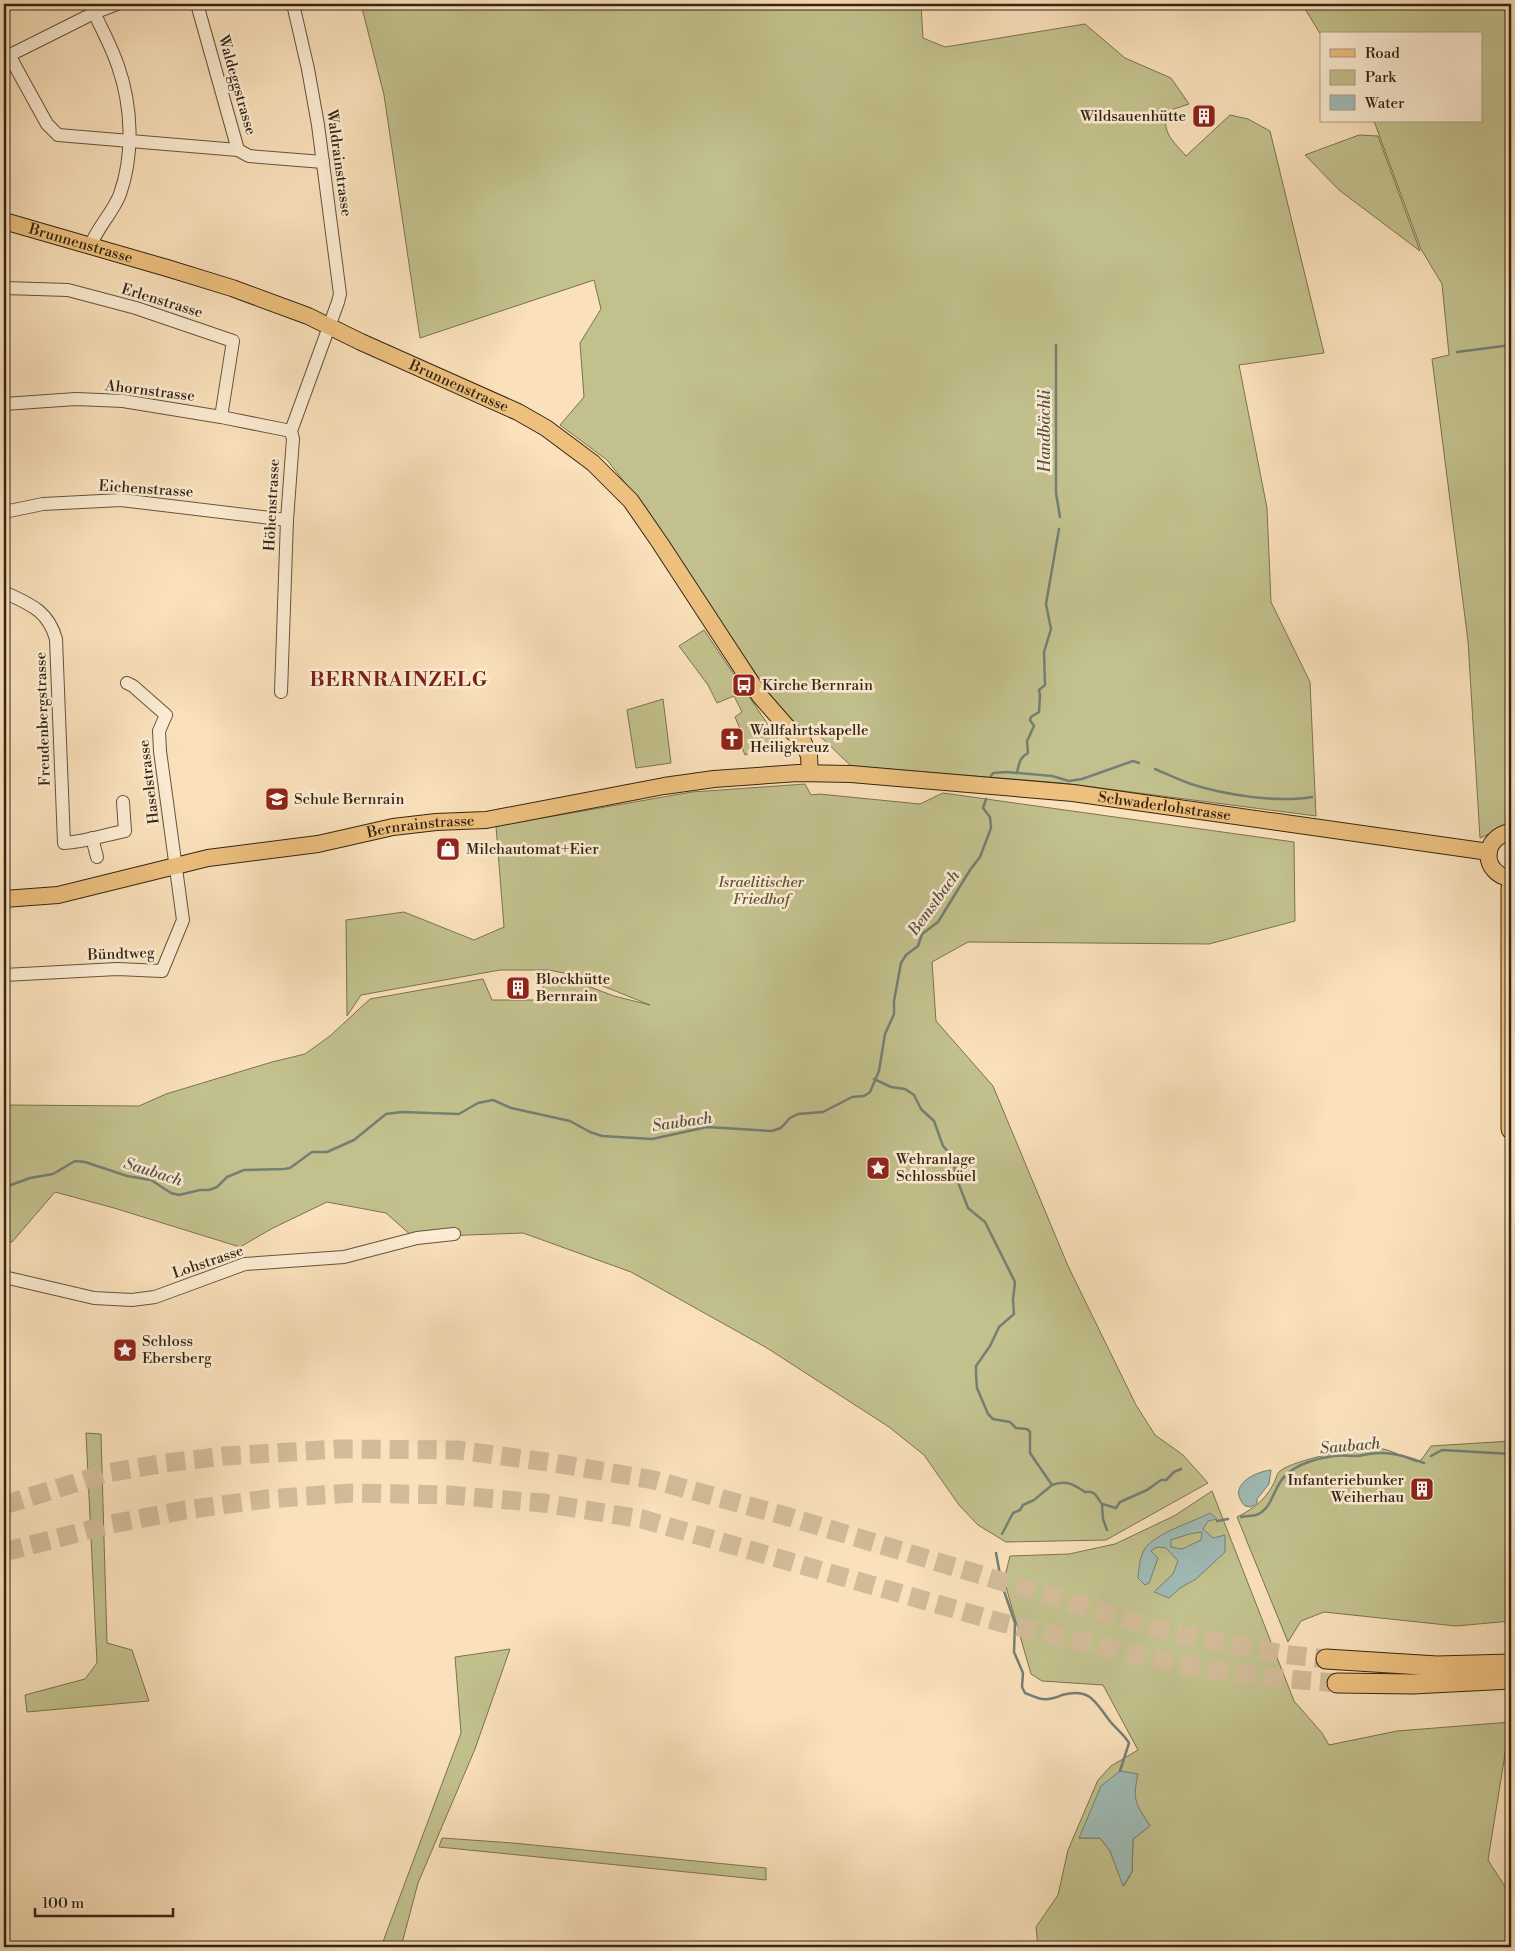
<svg xmlns="http://www.w3.org/2000/svg" width="1515" height="1951" viewBox="0 0 1515 1951" font-family="'Libre Bodoni',serif">
  <style>
    .green { fill: #c2c18d; stroke: #7c7250; fill-rule: evenodd }
    .water { fill: #9fbcb7; stroke: #757f75; fill-rule: evenodd }
    .lines { fill: none; stroke-linecap: round; stroke-linejoin: round }
    .stream { stroke: #757f75; stroke-width: 2.5 }
    .highway-tunnel { stroke: #d3bb99; stroke-width: 19; stroke-dasharray: 19 9; stroke-linecap: butt }
    .minor-casing { stroke: #66533d; stroke-width: 14 }
    .major-casing { stroke: #352413; stroke-width: 18 }
    .highway-casing { stroke: #352413; stroke-width: 21 }
    .minor { stroke: #fcecd3; stroke-width: 12 }
    .major { stroke: #edc07e; stroke-width: 16 }
    .highway { stroke: #edc07e; stroke-width: 19 }
    .labels { text-anchor: middle; dominant-baseline: central; stroke-width: 5; stroke-linejoin: round; paint-order: stroke }
    .street-label { font-size: 15px; fill: #352413; stroke: #fcecd3 }
    .poi-label { font-size: 15px; fill: #352413; stroke: #fcecd3; text-anchor: start }
    .park-label { font-size: 15px; font-style: italic; fill: #5f5338; stroke: #fcecd3 }
    .water-label { font-size: 16px; font-style: italic; fill: #555244; stroke: #fcecd3 }
    .district-label { font-size: 20px; font-weight: bold; letter-spacing: 1px; fill: #7a1f14; stroke: #fcecd3 }
  </style>
  <rect width="100%" height="100%" fill="#fae1bb"/>
  <filter id="stains"><feTurbulence type="fractalNoise" baseFrequency=".004" numOctaves="4"/><feColorMatrix values="0 0 0 0 .2 0 0 0 0 .09 0 0 0 0 .02 0 0 0 .5 -.17"/></filter>
  <radialGradient id="worn" r=".72"><stop offset=".6" stop-color="#630" stop-opacity="0"/><stop offset="1" stop-color="#630" stop-opacity=".3"/></radialGradient>
  <g class="green">
    <path d="M361 4H921L923 38 945 47 1085 24 1125 58 1171 78 1189 104 1174 109 1166 115C1163 134 1174 142 1186 156L1230 115 1248 119 1270 131 1324 353 1239 365 1267 508 1271 602 1310 682 1316 816 1062 783 851 766 822 738 788 721 637 498 607 460 560 425 584 397 580 343 601 309 594 280 420 338 384 95Z"/>
    <path d="M1302 4H1511V828L1497 831 1480 838 1468 641 1432 359 1449 355 1442 284 1421 249 1374 121H1481V34L1321 35Z"/>
    <path d="M1359 135 1378 136 1420 251 1339 190 1305 155Z"/>
    <path d="M704 630 779 741 745 755 737 734 741 731 735 717 742 712 734 696 717 703 708 685 679 646Z"/>
    <path d="M663 699 671 763 636 768 627 710Z"/>
    <path d="M805 784 811 795 819 794 920 804 943 793 1294 842 1295 921 1209 944 968 942 932 962 936 1021 993 1086 1068 1266 1136 1405 1155 1435 1183 1455 1208 1483 1106 1540 1006 1542 978 1525 959 1505 924 1455 889 1427 767 1348 631 1272 523 1233 413 1237 386 1213 327 1202 273 1228 240 1247 114 1208 55 1192 12 1242 4 1240V1105L139 1106 166 1094 272 1062 305 1054 330 1036 370 999 483 979 492 1000H535L550 976 577 982 614 996 650 1005 578 976 549 970H500L361 995 347 1016 346 920 404 912 474 940 504 927 496 826 692 792Z"/>
    <path d="M86 1433 101 1434 107 1643 132 1650 149 1701 27 1712 25 1695 85 1679 97 1663Z"/>
    <path d="M1511 1441V1621L1456 1626 1324 1612 1301 1621 1288 1642 1237 1517C1253 1509 1264 1501 1273 1485 1276 1480 1276 1474 1280 1471 1293 1460 1360 1446 1377 1448 1390 1449 1405 1458 1417 1462L1422 1459 1431 1446Z"/>
    <path d="M1212 1491 1294 1701 1322 1733 1329 1745 1397 1731 1511 1722V1750L1506 1748 1488 1860 1511 1896V1947H1038L1036 1927 1058 1895 1068 1850 1098 1780 1111 1766 1138 1750 1103 1685 1042 1681 1031 1674 1004 1580 1010 1556 1069 1554 1115 1544 1174 1516ZM1134 1791 1136 1805 1150 1826 1133 1839 1132 1872 1124 1886 1110 1851 1100 1838H1079Z"/>
    <path d="M510 1649 475 1749 418 1883 401 1947H381L461 1733 455 1657Z"/>
    <path d="M442 1838 513 1843 766 1868V1880L439 1847Z"/>
  </g>
  <g class="water">
    <path d="M1271 1470 1269 1484 1257 1499V1503L1251 1507 1245 1506C1226 1486 1254 1472 1271 1470Z"/>
    <path d="M1210 1513 1217 1519 1208 1521 1203 1529 1213 1538 1225 1535V1552L1196 1579 1180 1588 1169 1598 1154 1592 1173 1574 1178 1561 1166 1548 1157 1547 1151 1551 1158 1558 1149 1583 1145 1585 1138 1578C1139 1567 1140 1555 1146 1547 1160 1531 1191 1523 1210 1513ZM1202 1532 1201 1540 1182 1549 1171 1547V1540L1189 1534Z"/>
    <path d="M1120 1771 1138 1774C1132 1801 1136 1804 1150 1826L1133 1839 1132 1872 1123 1886 1110 1851 1100 1838H1079L1101 1786Z"/>
  </g>
  <g class="lines">
    <g class="stream">
      <path d="M1056 345V493L1060 517"/>
      <path d="M1457 352 1511 345"/>
      <path d="M1155 769C1167 774 1179 780 1191 784 1225 795 1277 803 1312 797"/>
      <path d="M1017 773C1019 764 1019 758 1028 753L1027 741 1034 726 1030 720 1031 717 1039 712 1040 695 1039 690 1045 685 1044 652 1051 629 1046 604 1059 529"/>
      <path d="M991 776 993 773 1006 772 1052 776 1069 781 1082 779 1133 761 1139 763"/>
      <path d="M874 1079 891 1087 905 1089 914 1095 921 1109 934 1121 943 1146 953 1157 956 1177 968 1208 985 1222 1015 1282 1013 1300 1014 1314 999 1327 990 1346 976 1366V1374L977 1388 988 1414 993 1419 1010 1422 1016 1428 1027 1429 1030 1432V1453L1052 1485 1034 1500 1023 1505 1020 1510 1013 1513 1002 1534"/>
      <path d="M4 1185 8 1186 30 1178 53 1174 75 1161 85 1162 127 1176 151 1180 171 1193 179 1195 200 1190H209L217 1187 227 1177 244 1170 284 1169 290 1168 312 1152H327L354 1140 386 1114 402 1112 459 1114 478 1103 493 1100 511 1108 570 1121 590 1132 602 1136 652 1139 707 1127 772 1131 781 1128 790 1118 798 1114 823 1112 852 1097 864 1096 870 1092 879 1071 885 1034 894 1014V1001L901 963 906 955 918 946 922 934 938 922 970 870 980 857 991 828 990 817 983 808 986 799"/>
      <path d="M1431 1456 1442 1450 1511 1454"/>
      <path d="M1052 1485C1067 1480 1073 1484 1085 1492 1096 1490 1096 1497 1102 1504L1116 1508 1120 1502 1147 1490 1161 1480H1166L1174 1472 1181 1469"/>
      <path d="M1102 1505 1103 1519 1107 1530"/>
      <path d="M1241 1517C1245 1516 1251 1516 1256 1515 1273 1509 1273 1487 1285 1476 1296 1464 1318 1458 1334 1456 1341 1455 1349 1456 1357 1456 1364 1455 1372 1453 1380 1453 1394 1452 1411 1458 1424 1463"/>
      <path d="M1217 1521 1228 1519"/>
      <path d="M996 1553 1002 1585 1015 1623 1014 1652 1023 1673 1022 1687 1025 1693C1031 1695 1037 1699 1043 1699 1050 1700 1057 1697 1062 1695 1090 1688 1094 1700 1109 1720 1115 1728 1124 1734 1129 1743L1120 1771"/>
    </g>
    <g class="highway-tunnel">
      <path d="M4 1505 107 1473 165 1463 225 1456 338 1449 457 1450 555 1463 654 1480 789 1517 1173 1633 1282 1654 1326 1659"/>
      <path d="M4 1552 112 1524 185 1510 267 1499 351 1493 449 1495 543 1503 642 1519 1003 1623 1164 1661 1214 1670 1275 1678 1337 1683"/>
    </g>
    <g class="minor-casing">
      <g id="minor">
        <path d="M90 4C99 24 111 45 118 66 132 106 134 154 120 194 113 213 97 227 90 247"/>
        <path d="M197 4 238 150 249 156 323 162"/>
        <path d="M9 55 47 124 58 135 238 150"/>
        <path d="M4 58 94 13 117 4"/>
        <path d="M4 288 68 290 136 308 233 341 221 417"/>
        <path d="M4 404 76 399 123 401 221 417 291 431"/>
        <path d="M4 512 43 504 121 500 287 520"/>
        <path d="M4 592C29 604 48 610 56 639L64 843C85 842 104 835 125 831L123 802"/>
        <path d="M281 692 287 520 293 439 291 431 338 302 340 294 318 125 308 69 293 4"/>
        <path d="M92 838 97 857"/>
        <path d="M4 975 117 969 162 971 183 920 160 751 159 731 166 715 133 686 127 683"/>
        <path d="M4 1277 94 1298 132 1300 155 1297 245 1264 344 1257 417 1238 454 1234"/>
      </g>
    </g>
    <g class="major-casing">
      <g id="major">
        <path id="s1" d="M4 221 167 268 232 288 308 316 361 342 518 412 546 428 593 463 631 501 660 543 760 696 788 728 803 741 809 756 810 773"/>
        <path d="M1511 832C1481 837 1481 873 1511 879"/>
        <path id="s2" d="M4 899 58 895 208 858 318 844 393 827 436 822 486 820 664 786 714 779 798 773 851 774 1073 793 1489 852"/>
      </g>
    </g>
    <g class="highway-casing">
      <g id="highway">
        <path d="M1511 888V1129"/>
        <path d="M1326 1659 1437 1666 1511 1664"/>
        <path d="M1337 1683 1413 1684 1511 1679"/>
      </g>
    </g>
    <use href="#minor" class="minor"/>
    <use href="#major" class="major"/>
    <use href="#highway" class="highway"/>
  </g>
  <defs>
    <g id="building-square" transform="scale(1.25)"><rect x="-9" y="-9" width="18" height="18" rx="4" fill="#8f2418" stroke="#fcecd3"/><path d="M-4-6H4V6H1V3H-1V6H-4ZM-2.5-4.3h1.7v1.8h-1.7ZM.8-4.3h1.7v1.8H.8ZM-2.5-1h1.7V.8h-1.7ZM.8-1h1.7V.8H.8Z" fill="#fff"/></g>
    <g id="bus-square" transform="scale(1.25)"><rect x="-9" y="-9" width="18" height="18" rx="4" fill="#8f2418" stroke="#fcecd3"/><path d="M-5-6H5V4H4V6H2V4H-2V6H-4V4H-5ZM-3.5-4V0h7V-4ZM-3.5 1.2v1.5H-2V1.2ZM2 1.2v1.5H3.5V1.2Z" fill="#fff"/></g>
    <g id="church-square" transform="scale(1.25)"><rect x="-9" y="-9" width="18" height="18" rx="4" fill="#8f2418" stroke="#fcecd3"/><path d="M-1.2-6h2.4v3.5h3.3v2.4h-3.3V6h-2.4V-.1h-3.3v-2.4h3.3Z" fill="#fff"/></g>
    <g id="school-square" transform="scale(1.25)"><rect x="-9" y="-9" width="18" height="18" rx="4" fill="#8f2418" stroke="#fcecd3"/><path d="M0-5L7-2L0 1L-7-2ZM-4 1L0 2.5L4 1V4Q0 6-4 4Z" fill="#fff"/></g>
    <g id="shop-square" transform="scale(1.25)"><rect x="-9" y="-9" width="18" height="18" rx="4" fill="#8f2418" stroke="#fcecd3"/><path d="M-5-2.5h2.3a2.7 3.5 0 0 1 5.4 0H5L5.5 6h-11ZM-1.5-2.5h3a1.5 2.3 0 0 0-3 0Z" fill="#fff"/></g>
    <g id="sight-square" transform="scale(1.25)"><rect x="-9" y="-9" width="18" height="18" rx="4" fill="#8f2418" stroke="#fcecd3"/><path d="M0-6L1.8-2.2L6-1.7L2.9 1.2L3.7 5.4L0 3.3L-3.7 5.4L-2.9 1.2L-6-1.7L-1.8-2.2Z" fill="#fff"/></g>
  </defs>
  <g fill-rule="evenodd">
    <use href="#building-square" x="1204" y="116"/>
    <use href="#bus-square" x="744" y="685"/>
    <use href="#church-square" x="732" y="739"/>
    <use href="#school-square" x="277" y="799"/>
    <use href="#shop-square" x="448" y="849"/>
    <use href="#building-square" x="518" y="988"/>
    <use href="#sight-square" x="878" y="1168"/>
    <use href="#sight-square" x="125" y="1350"/>
    <use href="#building-square" x="1422" y="1489"/>
  </g>
  <g class="labels">
    <g class="street-label">
      <text transform="translate(237 85) rotate(74)">Waldeggstrasse</text>
      <text transform="translate(339 163) rotate(82)">Waldrainstrasse</text>
      <text stroke="none"><textPath href="#s1" startOffset="80">Brunnenstrasse</textPath></text>
      <text transform="translate(162 301) rotate(17)">Erlenstrasse</text>
      <text stroke="none"><textPath href="#s1" startOffset="485">Brunnenstrasse</textPath></text>
      <text transform="translate(150 391) rotate(7)">Ahornstrasse</text>
      <text transform="translate(146 489) rotate(4)">Eichenstrasse</text>
      <text transform="translate(272 505) rotate(-87)">Höhenstrasse</text>
      <text transform="translate(43 719) rotate(-92)">Freudenbergstrasse</text>
      <text transform="translate(149 782) rotate(-97)">Haselstrasse</text>
      <text stroke="none"><textPath href="#s2" startOffset="1174">Schwaderlohstrasse</textPath></text>
      <text stroke="none"><textPath href="#s2" startOffset="424">Bernrainstrasse</textPath></text>
      <text transform="translate(121 954) rotate(-2)">Bündtweg</text>
      <text transform="translate(208 1262) rotate(-19)">Lohstrasse</text>
    </g>
    <g class="poi-label">
      <text x="1186" y="116" text-anchor="end">Wildsauenhütte</text>
      <text x="762" y="685">Kirche Bernrain</text>
      <text x="750" y="730">Wallfahrtskapelle<tspan x="750" dy="17">Heiligkreuz</tspan></text>
      <text x="294" y="799">Schule Bernrain</text>
      <text x="466" y="849">Milchautomat+Eier</text>
      <text x="536" y="979">Blockhütte<tspan x="536" dy="17">Bernrain</tspan></text>
      <text x="896" y="1159">Wehranlage<tspan x="896" dy="17">Schlossbüel</tspan></text>
      <text x="142" y="1341">Schloss<tspan x="142" dy="17">Ebersberg</tspan></text>
      <text x="1404" y="1480" text-anchor="end">Infanteriebunker<tspan x="1404" dy="17">Weiherhau</tspan></text>
    </g>
    <g class="park-label">
      <text x="761" y="882">Israelitischer<tspan x="761" dy="17">Friedhof</tspan></text>
    </g>
    <g class="water-label">
      <text transform="translate(1045 431) rotate(-90)">Handbächli</text>
      <text transform="translate(934 903) rotate(-54)">Bemstbach</text>
      <text transform="translate(682 1122) rotate(-8)">Saubach</text>
      <text transform="translate(153 1172) rotate(18)">Saubach</text>
      <text transform="translate(1350 1446) rotate(-5)">Saubach</text>
    </g>
    <g class="district-label">
      <text x="399" y="680">BERNRAINZELG</text>
    </g>
  </g>
  <rect width="1515" height="1951" fill="none" stroke="#fae1bb" stroke-width="20"/>
  <rect x="5" y="5" width="1505" height="1941" fill="none" stroke="#352413" stroke-width="2.5"/>
  <rect x="10" y="10" width="1495" height="1931" fill="none" stroke="#352413"/>
  <rect x="1320" y="32" width="162" height="90" fill="#fcecd3" stroke="#ac9c86"/>
  <rect x="1330" y="49" width="25" height="8" fill="#edc07e" stroke="#ac9c86"/>
  <text x="1365" y="58" font-size="15" fill="#352413">Road</text>
  <rect x="1330" y="70" width="25" height="15" fill="#c2c18d" stroke="#ac9c86"/>
  <text x="1365" y="82" font-size="15" fill="#352413">Park</text>
  <rect x="1330" y="95" width="25" height="15" fill="#9fbcb7" stroke="#ac9c86"/>
  <text x="1365" y="108" font-size="15" fill="#352413">Water</text>
  <path d="M35 1908v8h138v-8" fill="none" stroke="#352413" stroke-width="2.5"/>
  <text x="42" y="1908" font-size="15" fill="#352413" stroke="#fcecd3" stroke-width="4" paint-order="stroke">100 m</text>
  <rect width="100%" height="100%" filter="url(#stains)"/>
  <rect width="100%" height="100%" fill="url(#worn)"/>
</svg>
